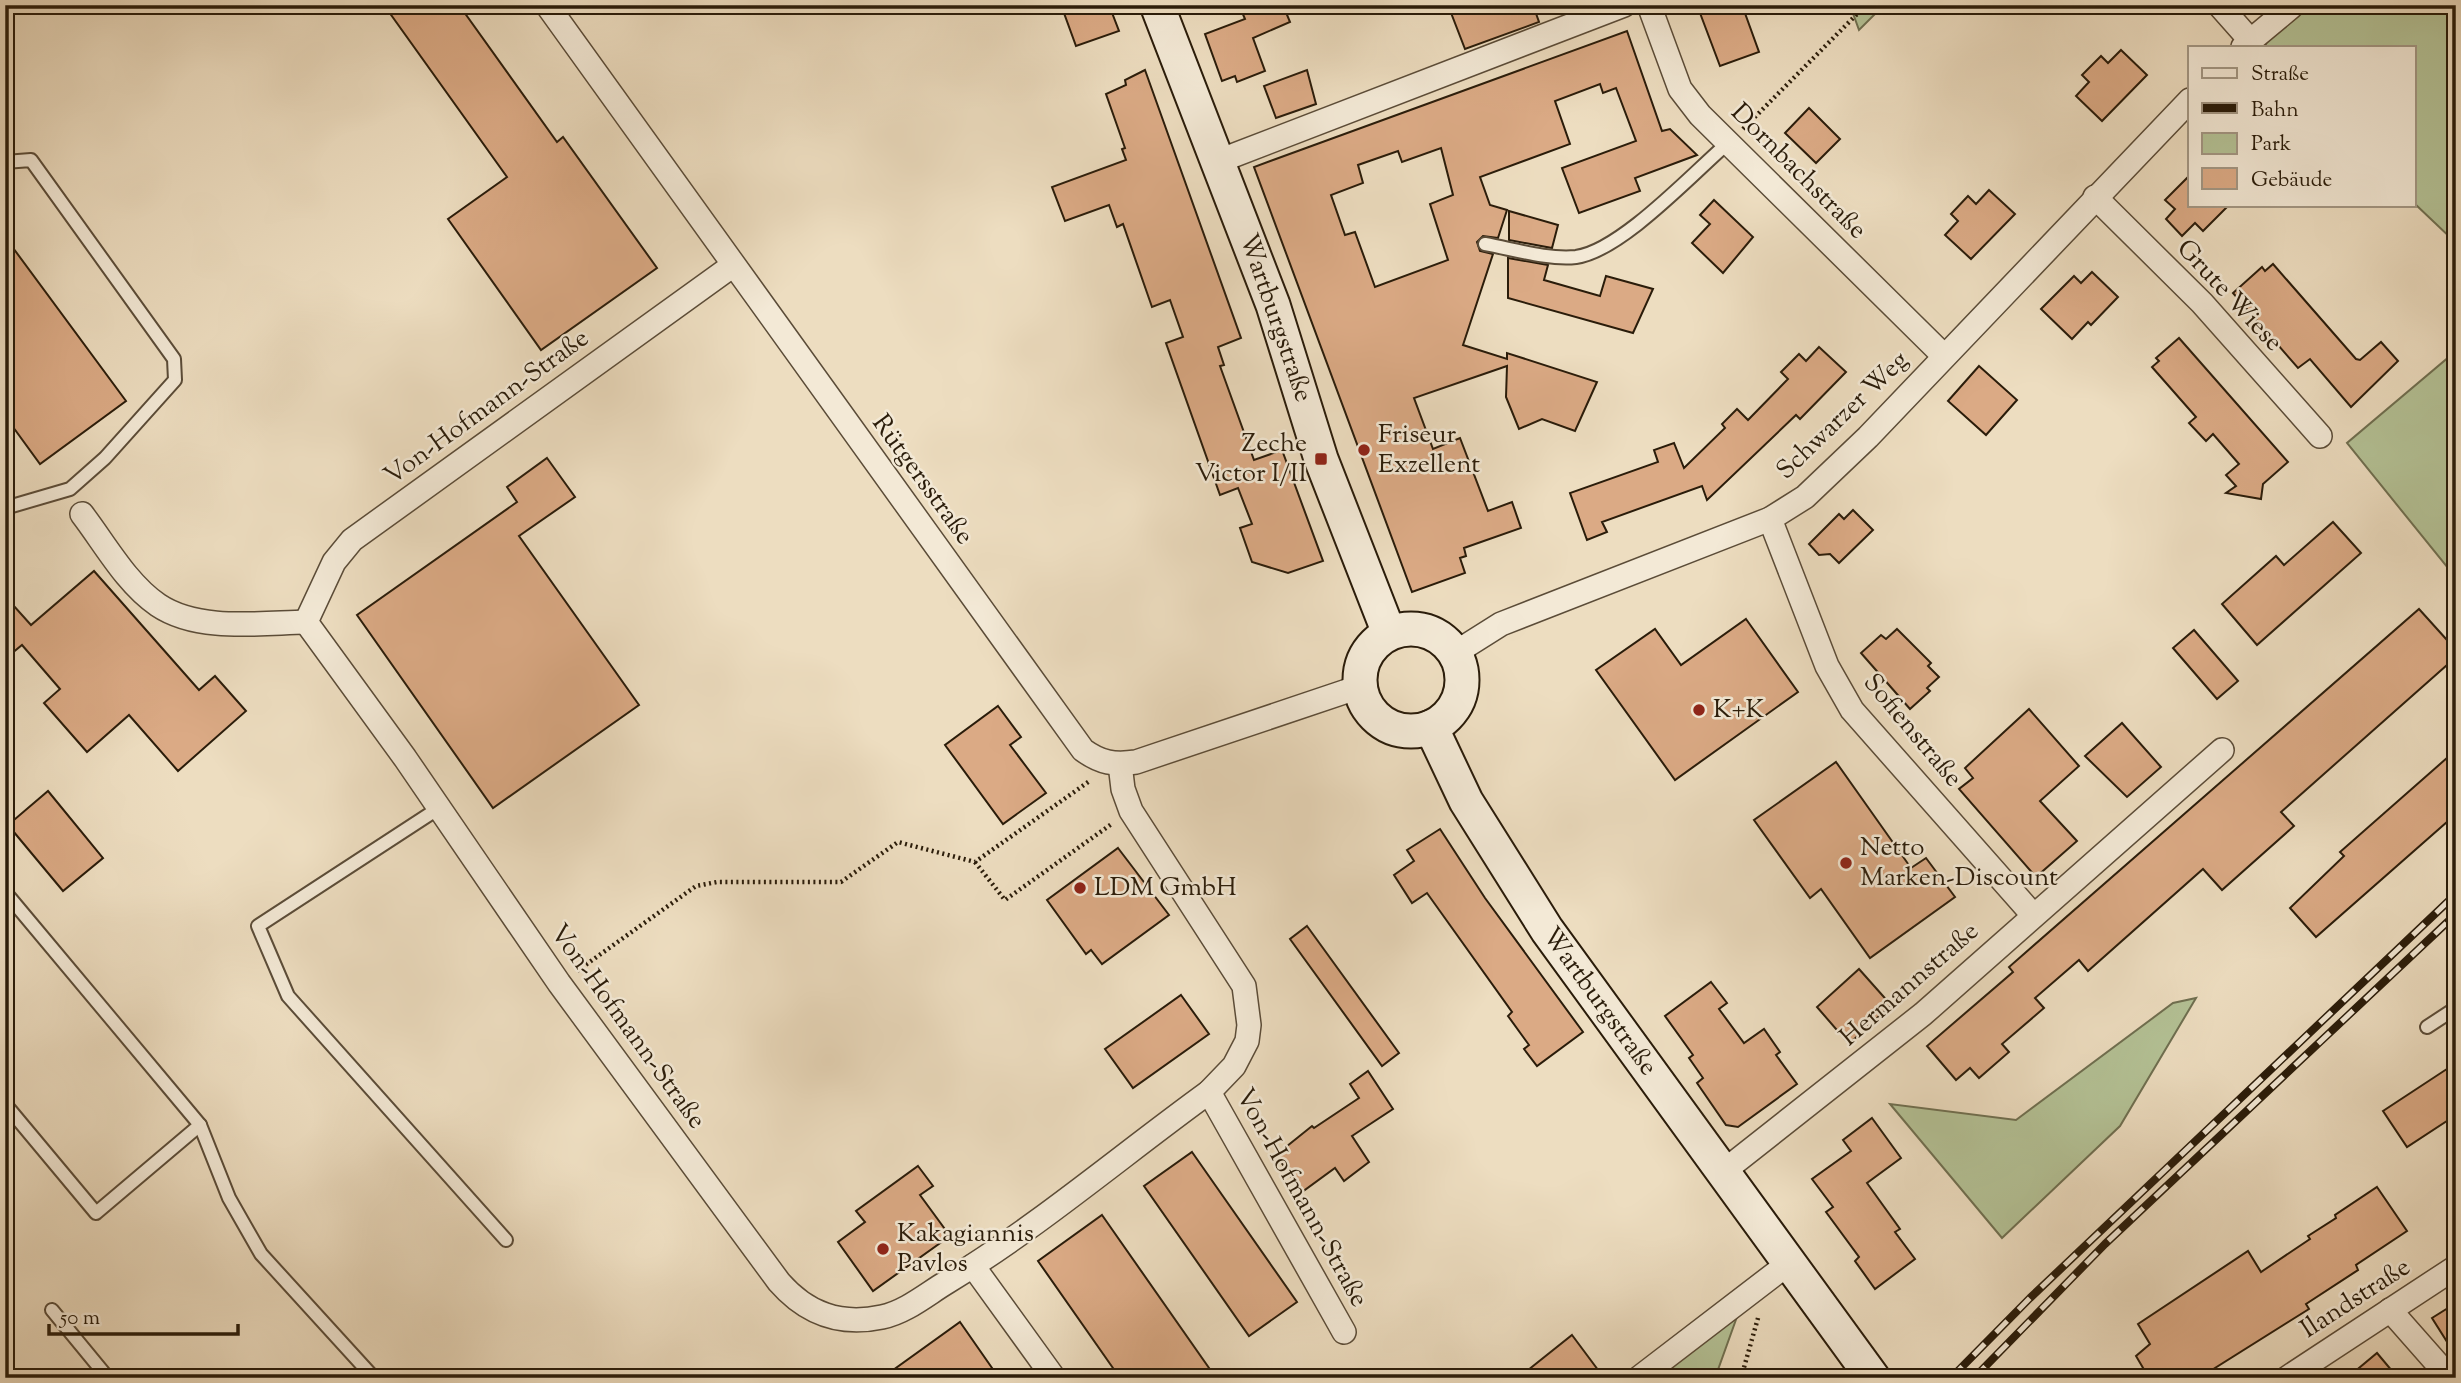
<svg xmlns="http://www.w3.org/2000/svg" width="2461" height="1383" viewBox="0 0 2461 1383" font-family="'Sorts Mill Goudy',serif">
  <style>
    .green { fill: #b4c296; stroke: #6f6f50; stroke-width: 2 }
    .building { fill: #dbaa85; stroke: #2a1c0a; stroke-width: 2; fill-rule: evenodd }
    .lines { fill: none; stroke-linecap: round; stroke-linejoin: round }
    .lane-casing { stroke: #5b4c38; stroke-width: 16 }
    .street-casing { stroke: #5b4c38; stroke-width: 26 }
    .secondary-casing { stroke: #2a1c0a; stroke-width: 37 }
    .path { stroke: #2a1c0a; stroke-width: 4.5; stroke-dasharray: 2 3.5; stroke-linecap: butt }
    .lane { stroke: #f3e9d6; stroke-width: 12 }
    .street { stroke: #f3e9d6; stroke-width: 23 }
    .secondary { stroke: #f3e9d6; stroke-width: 33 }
    .rail-casing { stroke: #2a1c0a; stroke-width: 8 }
    .rail { stroke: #f3e9d6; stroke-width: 5; stroke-dasharray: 16; stroke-linecap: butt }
    .poi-dot { fill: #8f2418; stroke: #f3e9d6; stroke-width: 2.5 }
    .labels { text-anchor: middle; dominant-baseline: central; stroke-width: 5; stroke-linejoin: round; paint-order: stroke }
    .street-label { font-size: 26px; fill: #2a1c0a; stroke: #f3e9d6 }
    .poi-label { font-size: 26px; fill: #2a1c0a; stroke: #f3e9d6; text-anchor: start }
  </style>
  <rect width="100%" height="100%" fill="#edddc0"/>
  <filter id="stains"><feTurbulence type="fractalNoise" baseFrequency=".00286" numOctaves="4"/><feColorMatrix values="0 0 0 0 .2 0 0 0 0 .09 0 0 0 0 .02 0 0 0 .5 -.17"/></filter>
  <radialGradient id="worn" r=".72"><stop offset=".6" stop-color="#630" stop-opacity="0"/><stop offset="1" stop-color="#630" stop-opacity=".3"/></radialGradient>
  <g class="green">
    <path d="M1850 5H1884L1859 30Z"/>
    <path d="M2280 5H2456V243L2414 203V47H2265Z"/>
    <path d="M2456 351V578L2347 443Z"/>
    <path d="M2196 998 2120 1126 2002 1238 1890 1104 2016 1120 2173 1003Z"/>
    <path d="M1738 1314 1715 1378H1654Z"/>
  </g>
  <g class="building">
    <path d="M384 5H459L557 142 563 137 657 268 541 350 448 219 507 177Z"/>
    <path d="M1087 5H1109L1119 31 1076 46 1064 13Z"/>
    <path d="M1239 5H1283L1290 22 1253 38 1265 71 1237 82 1235 76 1222 81 1205 34 1245 19Z"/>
    <path d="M1448 5H1533L1539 22 1465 49Z"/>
    <path d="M1697 5H1742L1759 52 1720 66Z"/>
    <path d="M1627 31 1662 131 1670 129 1697 155 1635 178 1640 191 1579 213 1562 168 1636 141 1616 88 1603 93 1600 84 1555 101 1570 144 1480 177 1490 205 1507 210 1498 238 1483 236 1477 242 1480 251 1493 254 1463 345 1507 359V353L1597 382 1575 431 1542 419 1519 429 1506 397 1507 366 1414 398 1433 449 1460 438 1488 511 1512 502 1521 528 1464 548 1466 556 1460 558 1465 573 1412 592 1254 167ZM1441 148 1453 195 1430 204 1448 260 1375 287 1355 232 1345 235 1331 195 1363 183 1358 165 1398 151 1402 162Z"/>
    <path d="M2121 50 2147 75 2102 121 2076 96 2089 82 2082 75 2101 56 2108 63Z"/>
    <path d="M1145 70 1241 338 1218 347 1224 365 1220 366 1254 460 1282 450 1323 561 1288 573 1252 562 1240 528 1252 524 1238 488 1220 495 1166 343 1183 337 1170 300 1152 307 1123 224 1117 227 1109 205 1065 221 1052 187 1126 160 1122 149 1125 148 1106 94 1126 85 1125 80Z"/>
    <path d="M1307 70 1316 104 1276 118 1264 86Z"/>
    <path d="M1809 108 1840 139 1816 163 1785 133Z"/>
    <path d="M2190 175V205H2229L2203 231 2195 223 2182 236 2166 219 2175 209 2165 200Z"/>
    <path d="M1989 190 2015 214 1971 259 1945 235 1958 221 1951 214 1968 196 1976 204Z"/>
    <path d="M1714 200 1753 237 1723 273 1692 243 1710 224 1700 215Z"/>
    <path d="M1509 211 1558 225 1552 248 1509 240Z"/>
    <path d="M5 237 126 401 40 464 5 416Z"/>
    <path d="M1508 258 1548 265 1544 280 1600 296 1606 276 1653 289 1633 333 1508 298Z"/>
    <path d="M2273 264 2356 359 2360 360 2381 342 2398 361 2351 407 2310 359 2298 368 2233 293 2262 267 2265 271Z"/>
    <path d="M2092 272 2118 297 2091 325 2088 322 2072 339 2041 309 2074 276 2081 283Z"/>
    <path d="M2179 338 2288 462 2263 484 2261 499 2226 493 2236 486 2226 475 2239 464 2213 434 2206 441 2189 423 2196 417 2152 367 2159 361 2156 358Z"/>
    <path d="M1819 347 1846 372 1800 419 1796 415 1707 500 1702 486 1602 522 1607 532 1587 540 1570 493 1658 462 1654 450 1674 443 1684 468 1725 428 1722 424 1737 409 1748 420 1788 379 1781 372 1799 354 1806 361Z"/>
    <path d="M1979 366 2017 400 1986 435 1948 401Z"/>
    <path d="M547 458 575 497 519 536 639 705 493 808 357 615 517 502 507 487Z"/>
    <path d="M1853 510 1873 530 1839 563 1830 554 1819 555 1809 544 1839 514 1844 519Z"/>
    <path d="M2333 522 2361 553 2257 645 2222 604 2276 556 2284 565Z"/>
    <path d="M94 571 199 690 215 676 246 711 178 771 129 715 87 752 44 703 60 689 22 645 5 659V596L31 625Z"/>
    <path d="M2419 609 2456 650V657L2281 812 2294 826 2222 890 2203 869 2088 971 2079 960 2035 998 2044 1008 2002 1044 2009 1052 1979 1078 1970 1068 1956 1080 1927 1046 2013 972 2009 967Z"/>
    <path d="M1746 619 1798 692 1675 780 1596 670 1655 629 1681 665Z"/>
    <path d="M1897 629 1931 663 1928 666 1939 677 1927 688 1930 691 1910 709 1861 653 1881 635 1886 639Z"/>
    <path d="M2194 630 2238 681 2217 699 2173 648Z"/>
    <path d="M998 706 1021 737 1010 745 1046 793 1003 824 945 745Z"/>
    <path d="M2029 709 2079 766 2040 801 2077 841 2036 877 1959 789 1973 778 1965 768Z"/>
    <path d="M2122 723 2161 767 2127 797 2085 756Z"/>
    <path d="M2456 750V814L2316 937 2290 908 2344 856 2340 852Z"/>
    <path d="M1836 762 1911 868 1926 858 1955 897 1870 958 1821 889 1810 898 1754 820Z"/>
    <path d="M48 791 103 858 63 891 8 825Z"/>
    <path d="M1440 829 1485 898 1583 1032 1537 1066 1524 1049 1529 1045 1508 1016 1512 1012 1427 893 1412 903 1394 875 1414 861 1407 850Z"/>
    <path d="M1118 848 1169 915 1102 964 1091 950 1086 954 1047 900Z"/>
    <path d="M1307 926 1399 1053 1382 1066 1290 939Z"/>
    <path d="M1859 969 1891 1005 1849 1044 1817 1007Z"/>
    <path d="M1711 982 1727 1003 1719 1009 1744 1043 1764 1029 1780 1052 1776 1055 1797 1084 1738 1127 1726 1125 1697 1083 1703 1078 1689 1058 1693 1055 1665 1016Z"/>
    <path d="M1181 995 1209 1034 1133 1088 1105 1049Z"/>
    <path d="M2456 1063V1115L2407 1147 2383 1111Z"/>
    <path d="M1368 1071 1393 1109 1352 1136 1369 1162 1344 1181 1335 1168 1302 1192 1276 1155 1312 1126 1314 1128 1359 1098 1350 1084Z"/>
    <path d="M1872 1118 1901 1158 1867 1183 1900 1229 1895 1232 1915 1259 1875 1289 1855 1261 1859 1257 1826 1212 1833 1207 1812 1179 1851 1151 1843 1140Z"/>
    <path d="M1192 1152 1297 1302 1249 1336 1144 1186Z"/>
    <path d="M918 1166 933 1186 920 1195 950 1236 873 1291 838 1242 865 1222 856 1211Z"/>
    <path d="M2377 1187 2407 1231 2356 1265 2358 1270 2306 1304 2309 1309 2199 1378H2149L2136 1356 2150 1344 2138 1324 2248 1251 2261 1272 2310 1239 2308 1236 2336 1218 2335 1215Z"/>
    <path d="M1102 1215 1216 1378H1120L1038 1261Z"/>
    <path d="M2456 1303V1356L2432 1318Z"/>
    <path d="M960 1322 999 1378H882Z"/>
    <path d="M1572 1335 1604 1378H1518Z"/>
    <path d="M2377 1353 2398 1378H2347Z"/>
  </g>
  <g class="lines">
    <g class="lane-casing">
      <g id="lane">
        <path d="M5 162 31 160 174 359 175 380 105 458 70 489 5 508"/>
        <path d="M1485 244C1513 249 1548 260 1576 257 1621 251 1693 173 1729 142"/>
        <path d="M439 808 258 926 288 996 506 1240"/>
        <path d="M5 892 200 1125 229 1198 261 1254 374 1378"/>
        <path d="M2427 1027 2456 1008"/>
        <path d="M5 1104 96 1213 200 1125"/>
        <path d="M52 1310 108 1378"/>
      </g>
    </g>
    <g class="street-casing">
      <g id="street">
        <path d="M547 5 1083 750C1101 763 1114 765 1136 762L1359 687"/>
        <path d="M1649 5 1680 89 1700 115 1944 356"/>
        <path d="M2219 5 2250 40"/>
        <path d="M2243 47 2291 7"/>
        <path d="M1219 161 1624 5"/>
        <path d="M2095 197 2202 303 2320 436"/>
        <path d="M732 266 352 540 334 562 306 622 405 758 559 983 779 1282C807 1314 840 1326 882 1317 906 1312 927 1294 947 1282 1039 1226 1122 1155 1209 1092L1234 1066 1247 1041 1249 1025 1244 986 1131 811 1123 789 1120 764"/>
        <path d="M82 514C105 544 126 583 158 605 198 632 260 623 306 622"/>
        <path d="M1770 519 1827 666 1852 710 2033 915"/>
        <path d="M1455 653 1501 624 1770 519 1805 497 1868 437 2190 100"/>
        <path d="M1209 1092 1344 1332"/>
        <path d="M1724 1171 1923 1014 2222 750"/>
        <path d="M973 1266 1054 1378"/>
        <path d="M2390 1310 2450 1378"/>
        <path d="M1639 1378 1789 1263"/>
        <path d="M2287 1378 2456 1267"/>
      </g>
    </g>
    <g class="secondary-casing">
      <g id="secondary">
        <path d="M1157 5 1273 305 1321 459 1389 633"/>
        <circle cx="1411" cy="680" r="51"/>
        <path d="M1431 727 1466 801 1547 930 1873 1378"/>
      </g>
    </g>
    <g class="path">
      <path d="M1743 129 1866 5"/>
      <path d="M975 862 1005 900 1113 823"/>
      <path d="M577 971 696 886 717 882H841L898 842 975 862 1091 780"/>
      <path d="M1741 1378 1758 1318"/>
    </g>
    <use href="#lane" class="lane"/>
    <use href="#street" class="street"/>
    <use href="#secondary" class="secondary"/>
    <g class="rail-casing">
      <g id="rail">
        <path d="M1951 1378 2030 1298 2456 894"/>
        <path d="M1974 1378 2105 1244 2456 914"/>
      </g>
    </g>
    <use href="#rail" class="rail"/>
  </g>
  <g class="poi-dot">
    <circle cx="1364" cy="450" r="7"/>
    <rect x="1314" y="452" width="14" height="14" rx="3.5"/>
    <circle cx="1699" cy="710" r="7"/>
    <circle cx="1846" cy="863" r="7"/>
    <circle cx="1080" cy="888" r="7"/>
    <circle cx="883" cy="1249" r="7"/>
  </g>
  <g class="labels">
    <g class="street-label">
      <text transform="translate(1798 172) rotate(45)">Dornbachstraße</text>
      <text transform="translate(2229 296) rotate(47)">Grute Wiese</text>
      <text transform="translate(1275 318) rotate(71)">Wartburgstraße</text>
      <text transform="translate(487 408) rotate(-36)">Von-Hofmann-Straße</text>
      <text transform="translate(1843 416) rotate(-44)">Schwarzer Weg</text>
      <text transform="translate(922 480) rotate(54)">Rütgersstraße</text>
      <text transform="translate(1912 731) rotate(50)">Sofienstraße</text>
      <text transform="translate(1910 985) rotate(-41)">Hermannstraße</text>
      <text transform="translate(1599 1002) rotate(54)">Wartburgstraße</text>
      <text transform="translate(627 1027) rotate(54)">Von-Hofmann-Straße</text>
      <text transform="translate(1301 1198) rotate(61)">Von-Hofmann-Straße</text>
      <text transform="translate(2356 1299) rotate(-33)">Ilandstraße</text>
    </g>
    <g class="poi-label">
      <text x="1378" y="435">Friseur<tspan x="1378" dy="30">Exzellent</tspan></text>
      <text x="1307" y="444" text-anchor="end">Zeche<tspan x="1307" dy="30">Victor I/II</tspan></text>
      <text x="1713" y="710">K+K</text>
      <text x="1860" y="848">Netto<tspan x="1860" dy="30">Marken-Discount</tspan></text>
      <text x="1094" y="888">LDM GmbH</text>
      <text x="897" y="1234">Kakagiannis<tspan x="897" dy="30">Pavlos</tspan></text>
    </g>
  </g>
  <rect width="2461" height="1383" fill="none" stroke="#edddc0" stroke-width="28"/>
  <rect x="7" y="7" width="2447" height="1369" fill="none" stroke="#2a1c0a" stroke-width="3.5"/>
  <rect x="14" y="14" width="2433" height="1355" fill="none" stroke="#2a1c0a" stroke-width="2"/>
  <rect x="2188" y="46" width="228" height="161" fill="#f3e9d6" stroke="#a39784" stroke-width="2"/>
  <rect x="2202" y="68" width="35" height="10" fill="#f3e9d6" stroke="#a39784" stroke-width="2"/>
  <text x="2251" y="80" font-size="21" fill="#2a1c0a">Straße</text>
  <rect x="2202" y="103" width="35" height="10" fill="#2a1c0a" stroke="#a39784" stroke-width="2"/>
  <text x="2251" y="116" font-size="21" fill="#2a1c0a">Bahn</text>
  <rect x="2202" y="133" width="35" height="21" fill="#b4c296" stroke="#a39784" stroke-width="2"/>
  <text x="2251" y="150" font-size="21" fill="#2a1c0a">Park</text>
  <rect x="2202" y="168" width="35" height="21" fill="#dbaa85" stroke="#a39784" stroke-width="2"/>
  <text x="2251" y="186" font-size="21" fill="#2a1c0a">Gebäude</text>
  <path d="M49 1324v10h189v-10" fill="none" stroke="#2a1c0a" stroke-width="3.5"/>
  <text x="60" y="1324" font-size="21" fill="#2a1c0a" stroke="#f3e9d6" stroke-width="5" paint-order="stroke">50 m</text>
  <rect width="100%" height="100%" filter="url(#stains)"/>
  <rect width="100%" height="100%" fill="url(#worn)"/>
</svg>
